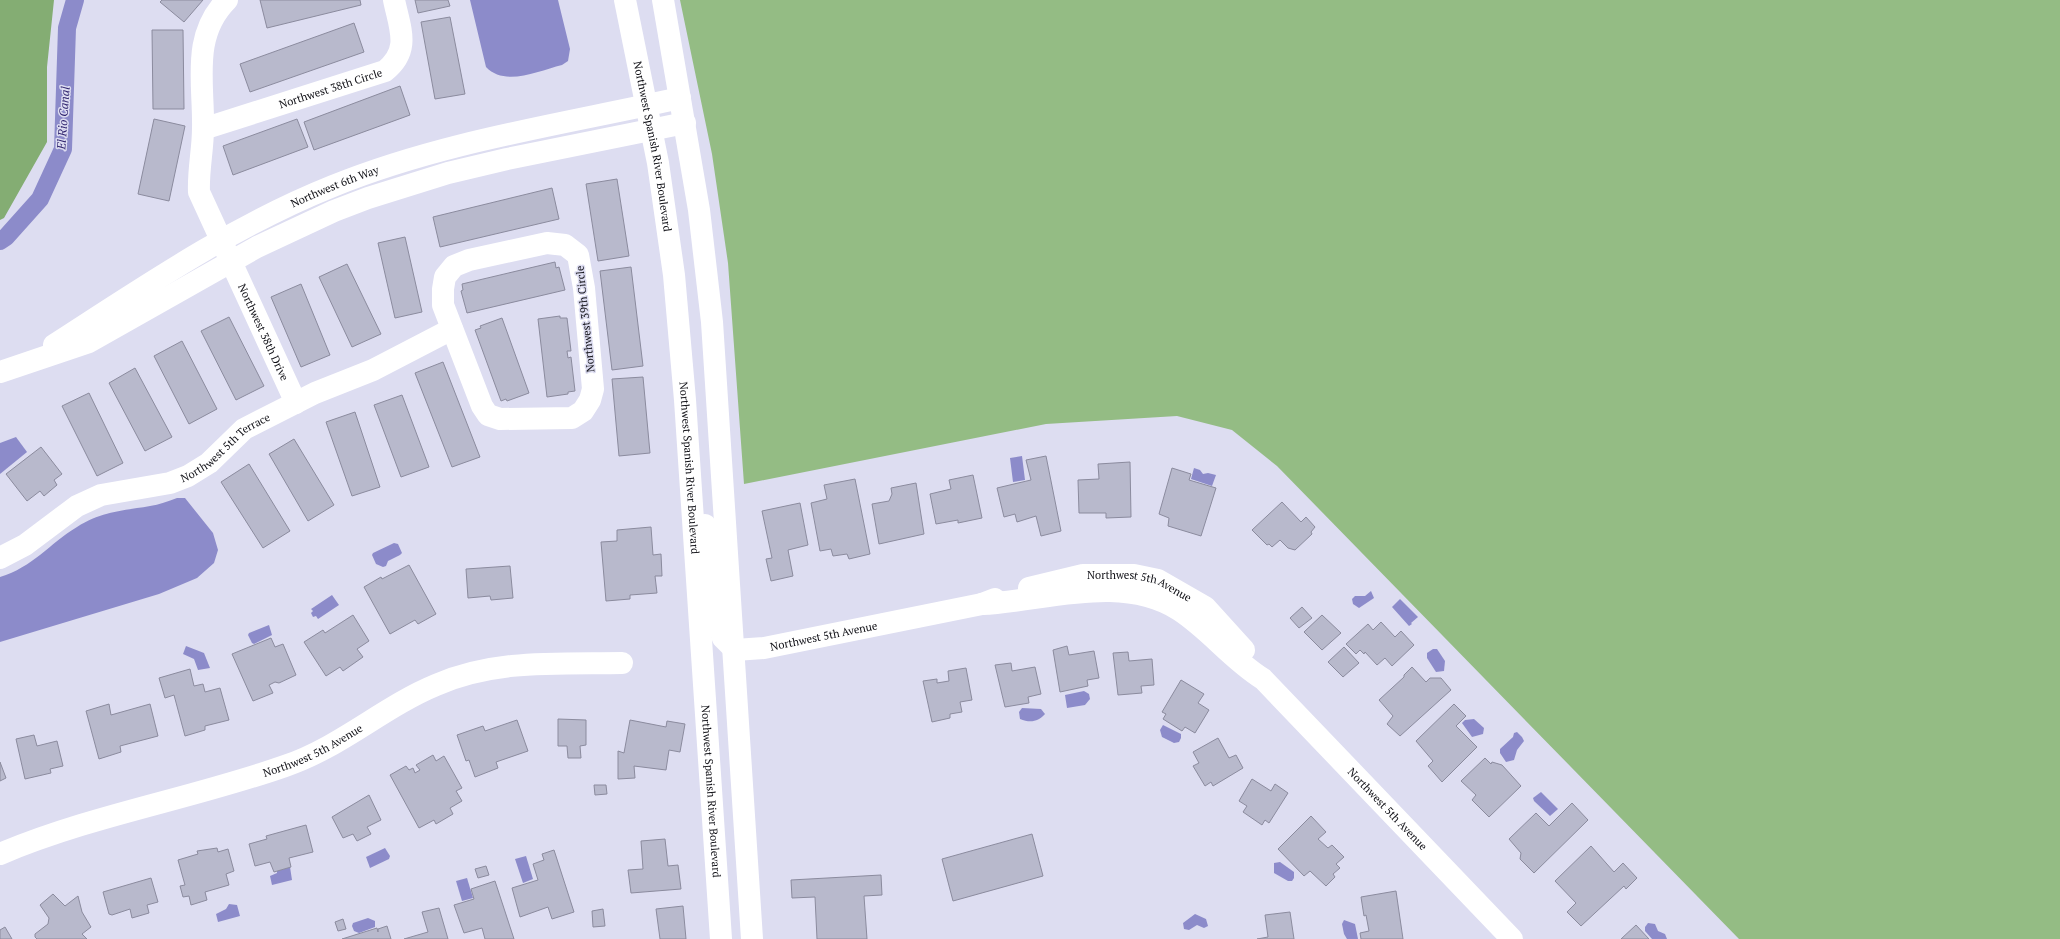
<svg xmlns="http://www.w3.org/2000/svg" width="2060" height="939" viewBox="0 0 2060 939" font-family="'PT Serif',serif">
  <style>
    .green { fill: #94bc84 }
    .forest { fill: #84ad73 }
    .water { fill: #8c8bca }
    .lines { fill: none; stroke-linecap: round; stroke-linejoin: round }
    .canal { stroke: #8c8bca; stroke-width: 18 }
    .building { fill: #b8b9cc; stroke: #8b8b9e }
    .minor { stroke: #fff; stroke-width: 22 }
    .major { stroke: #fff; stroke-width: 22 }
    .labels { text-anchor: middle; dominant-baseline: central; stroke-width: 3; stroke-linejoin: round; paint-order: stroke }
    .street-label { font-size: 11px; fill: #0e0e14; stroke: #ddddf1 }
    .water-label { font-size: 12px; font-style: italic; fill: #2e226d; stroke: #ddddf1 }
  </style>
  <rect width="100%" height="100%" fill="#ddddf1"/>
  <path class="green" d="M680 0H2060V939H1739L1277 466 1232 430 1177 416 1046 424 744 484 728 263 712 154Z"/>
  <path class="forest" d="M0 0H54L47 67V142L4 218 0 220Z"/>
  <g class="water">
    <path d="M470 0H558L570 49 568 61 562 65C538 71 505 87 486 67Z"/>
    <path d="M16 437 27 452 0 474V443Z"/>
    <path d="M1022 456 1025 480 1013 482 1010 458Z"/>
    <path d="M1194 468 1200 470 1203 474 1208 473 1216 475 1212 486 1191 479Z"/>
    <path d="M177 498H185L213 533 218 550 214 563 197 578 159 594 0 642V577C33 567 49 544 77 527 102 511 122 511 150 506 159 505 168 501 177 498Z"/>
    <path d="M394 543 398 544 402 553 400 555 388 561 386 566 383 567 376 564 372 555 373 553Z"/>
    <path d="M1371 591 1374 598 1359 608 1353 604 1352 599 1355 596H1365Z"/>
    <path d="M332 595 339 605 318 619 316 616 313 617 311 613 313 611 311 609Z"/>
    <path d="M1400 599 1418 617 1411 623 1412 624 1409 626 1392 607Z"/>
    <path d="M269 625 272 635 254 644 252 643 248 635 249 633Z"/>
    <path d="M186 646 204 653 210 668 198 670 194 659 183 654Z"/>
    <path d="M1433 649H1437L1445 661 1444 671 1436 672 1427 658V653Z"/>
    <path d="M1084 691 1089 694 1090 699 1085 705 1067 708 1065 695Z"/>
    <path d="M1022 708 1041 709 1045 714C1038 722 1030 723 1020 719L1019 712Z"/>
    <path d="M1474 719 1484 728 1483 734 1472 737 1462 723 1465 720Z"/>
    <path d="M1163 725 1181 734V738L1179 742 1174 743 1162 737 1160 730Z"/>
    <path d="M1517 732 1522 737 1524 741 1517 750 1514 760 1506 762 1500 753V749L1513 737 1514 733Z"/>
    <path d="M1541 792 1558 809 1550 816 1534 801 1533 798Z"/>
    <path d="M385 848 390 856 389 859 370 868 366 857Z"/>
    <path d="M526 856 533 879 523 883 515 859Z"/>
    <path d="M1280 862 1294 872V878L1292 881H1288L1274 873V863Z"/>
    <path d="M290 867 292 880 272 885 270 876 277 873V871Z"/>
    <path d="M467 878 473 898 462 901 456 881Z"/>
    <path d="M229 904 237 905 240 916 218 922 216 914 226 909Z"/>
    <path d="M1195 914 1206 919 1208 926 1204 928 1197 925 1189 930 1184 929 1183 923Z"/>
    <path d="M368 918 375 921V927L359 933 354 931 352 926 353 923Z"/>
    <path d="M1344 920 1355 924 1358 939H1347L1344 934 1342 924Z"/>
    <path d="M1648 923 1655 924 1658 931 1665 934 1667 939H1652L1645 931V927Z"/>
  </g>
  <g class="lines">
    <path class="canal" d="M0 241 6 237 40 199 63 149 67 28 75 0"/>
  </g>
  <g class="building">
    <path d="M162 0H203L184 22 160 2Z"/>
    <path d="M260 0H360L361 5 267 28Z"/>
    <path d="M415 0H448L450 6 418 13Z"/>
    <path d="M450 17 465 94 435 99 421 22Z"/>
    <path d="M354 23 364 52 250 92 240 64Z"/>
    <path d="M152 30H183L184 109H153Z"/>
    <path d="M400 86 410 115 314 150 304 122Z"/>
    <path d="M154 119 185 126 169 201 138 194Z"/>
    <path d="M297 119 308 147 233 175 223 146Z"/>
    <path d="M617 179 629 256 598 261 586 184Z"/>
    <path d="M552 188 559 219 440 247 433 217Z"/>
    <path d="M405 237 422 312 395 318 378 243Z"/>
    <path d="M555 262 556 268 559 267 565 290 467 313 461 291 463 290 462 284Z"/>
    <path d="M347 264 381 334 352 347 319 277Z"/>
    <path d="M631 267 643 366 612 370 600 271Z"/>
    <path d="M301 284 330 355 301 367 271 297Z"/>
    <path d="M560 316V318H567L571 351H567L568 358 571 357 575 391 568 392V394L547 397 538 319Z"/>
    <path d="M229 317 264 386 236 400 201 331Z"/>
    <path d="M502 318 529 393 507 401 506 399 501 401 475 330 481 328 480 326Z"/>
    <path d="M182 341 217 409 189 424 154 356Z"/>
    <path d="M443 362 480 457 452 467 415 373Z"/>
    <path d="M135 368 172 437 145 451 109 383Z"/>
    <path d="M643 377 650 453 619 456 612 379Z"/>
    <path d="M89 393 123 463 97 476 62 406Z"/>
    <path d="M402 395 429 467 401 477 374 405Z"/>
    <path d="M355 412 380 487 352 496 326 422Z"/>
    <path d="M294 439 334 505 308 521 269 454Z"/>
    <path d="M41 447 62 474 54 480 57 485 44 496 40 491 27 501 6 474Z"/>
    <path d="M1046 456 1061 531 1041 536 1036 516 1017 522 1015 514 1004 517 997 488 1031 480 1026 460Z"/>
    <path d="M1130 462 1131 517 1106 518V513H1079L1078 480 1099 479 1098 464Z"/>
    <path d="M249 464 290 531 263 548 221 482Z"/>
    <path d="M1172 468 1191 474 1189 480 1216 488 1201 536 1168 526 1169 518 1159 514Z"/>
    <path d="M973 475 982 518 958 523V520L936 524 930 494 951 489 949 480Z"/>
    <path d="M855 479 870 554 849 559 847 554 833 556 831 549 820 551 811 503 827 499 824 485Z"/>
    <path d="M916 483 924 534 879 544 872 504 889 501 892 494 891 488Z"/>
    <path d="M1282 502 1301 522 1306 517 1315 527 1311 532 1312 534 1295 550 1288 548 1280 540 1272 547 1269 544 1267 545 1252 530Z"/>
    <path d="M800 503 808 545 788 550 793 576 771 581 766 559 772 558 762 511Z"/>
    <path d="M651 527 653 555 661 554 662 576H655L657 593 630 595V599L606 601 601 542 617 541V530Z"/>
    <path d="M409 565 436 614 418 624 415 620 390 634 364 587 381 577 382 579Z"/>
    <path d="M510 566 513 598 491 600 490 596 468 598 466 569Z"/>
    <path d="M1302 607 1312 618 1299 628 1290 618Z"/>
    <path d="M353 615 369 641 357 649 363 657 343 671 340 667 326 676 304 642 323 630 325 633Z"/>
    <path d="M1322 615 1341 633 1322 650 1304 632Z"/>
    <path d="M1381 622 1395 637 1401 631 1414 645 1392 666 1385 658 1377 665 1365 652 1364 654 1360 650 1356 654 1346 644 1368 624 1373 630Z"/>
    <path d="M271 638 275 647 283 644 296 675 279 683 275 682 269 685 273 693 253 701 232 654Z"/>
    <path d="M1067 646 1069 655 1094 651 1099 678 1087 680 1088 686 1060 692 1053 650Z"/>
    <path d="M1344 647 1359 663 1343 677 1328 662Z"/>
    <path d="M1128 652 1129 661 1152 659 1154 685 1141 686 1142 693 1118 695 1113 653Z"/>
    <path d="M1011 663 1012 671 1035 667 1041 694 1028 697 1029 703 1005 707 995 665Z"/>
    <path d="M1412 667 1426 682 1430 678H1441L1451 690 1400 736 1387 724 1393 716 1379 700 1404 677V675Z"/>
    <path d="M966 668 972 700 960 702 962 712 950 714V718L932 722 923 681 937 679V683L949 681 948 671Z"/>
    <path d="M190 669 194 686 203 684 205 692 220 688 229 720 205 726V730L185 736 174 695 165 698 159 678Z"/>
    <path d="M1181 680 1204 694 1198 703 1209 710 1195 733 1185 727 1182 731 1163 719 1166 714 1162 712Z"/>
    <path d="M109 704 111 715 150 704 158 736 120 746 121 752 99 759 86 711Z"/>
    <path d="M1454 704 1466 716 1456 726 1477 747 1442 782 1428 766 1433 761 1416 741Z"/>
    <path d="M558 719 586 720V745L580 746 581 758H568L567 746H558Z"/>
    <path d="M517 720 528 751 496 762 498 768 475 777 469 760 466 761 457 735 483 726 485 731Z"/>
    <path d="M630 720 666 727 667 721 685 724 680 752 669 750 666 770 634 766 635 778 618 779V751L624 753Z"/>
    <path d="M34 735 37 746 57 741 63 766 50 769 51 773 25 779 16 739Z"/>
    <path d="M1218 738 1229 758 1236 755 1243 768 1213 786 1211 782 1205 786 1193 766 1199 763 1193 752Z"/>
    <path d="M433 755 436 761 444 756 462 788 456 791 462 801 450 808 453 814 436 824 434 820 419 828 390 775 406 766 409 770 413 768 415 773 420 770 416 765Z"/>
    <path d="M1485 758 1491 764 1492 762 1502 765 1521 786 1489 817 1472 800 1476 795 1461 781Z"/>
    <path d="M0 762 6 778 0 781Z"/>
    <path d="M1252 779 1271 791 1275 784 1288 793 1269 823 1265 820 1262 825 1243 812 1247 806 1239 801Z"/>
    <path d="M594 785H606L607 794 595 795Z"/>
    <path d="M369 795 381 820 367 827 371 834 357 841 353 834 343 838 332 817Z"/>
    <path d="M1572 803 1588 820 1534 873 1520 859 1521 853 1509 839 1536 813 1549 826Z"/>
    <path d="M1311 816 1326 832 1318 839 1328 848 1332 845 1344 857 1336 864 1340 868 1333 874 1335 877 1326 886 1310 871 1304 876 1278 849Z"/>
    <path d="M306 825 313 852 289 858 291 867 274 872 270 862 255 866 249 844 267 839 266 836Z"/>
    <path d="M1032 834 1043 876 953 901 942 859Z"/>
    <path d="M665 839 668 866 678 865 681 889 631 893 628 870 643 869 641 841Z"/>
    <path d="M1591 846 1614 872 1623 863 1637 878 1626 889 1624 886 1581 926 1567 912 1576 903 1555 881Z"/>
    <path d="M217 848 218 852 228 849 234 871 226 874 229 885 205 892 207 900 191 905 189 896 183 897 180 886 185 885 178 860 198 854 197 851Z"/>
    <path d="M554 850 574 912 552 919 548 907 520 917 512 888 538 880 533 864 544 860 542 854Z"/>
    <path d="M486 866 489 875 478 878 475 869Z"/>
    <path d="M881 875 882 895 864 896 867 939H817L815 897 792 898 791 880Z"/>
    <path d="M151 878 158 902 147 905 149 913 132 918 130 909 112 915 109 914 103 892Z"/>
    <path d="M495 881 514 939H485L482 928 464 933 454 905 474 899 471 889Z"/>
    <path d="M1396 891 1403 939H1361L1360 933 1369 931 1366 915 1364 916 1361 897Z"/>
    <path d="M53 894 65 906 78 896 82 912 91 927 82 934 87 939H37L35 937V934L48 924 49 918 40 905Z"/>
    <path d="M683 906 686 939H660L656 909Z"/>
    <path d="M439 908 448 939H404L428 932 422 912Z"/>
    <path d="M603 909 605 926 593 927 592 911Z"/>
    <path d="M1290 912 1294 939H1257L1268 937 1265 915Z"/>
    <path d="M343 919 346 929 338 931 335 922Z"/>
    <path d="M1636 925 1649 939H1621Z"/>
    <path d="M387 926 391 939H342L377 928 378 932V929Z"/>
    <path d="M5 927 12 939H0V930Z"/>
  </g>
  <g class="lines">
    <g class="minor">
      <path id="s1" d="M227 0C191 36 204 83 203 128 203 150 198 170 199 192L296 403"/>
      <path id="s2" d="M203 129 385 71C411 50 400 29 394 0"/>
      <path d="M547 243 565 245 578 255 584 288 593 389 590 400 583 411 572 418 500 419 488 415 482 406 443 305V289L445 277 454 266 469 260Z"/>
      <path id="s3" d="M54 345C144 287 233 226 333 186 444 141 564 124 680 98"/>
      <path d="M0 372 89 342 257 247 334 211 368 198 448 173 507 159 685 123"/>
      <path id="s4" d="M0 558 25 545 77 506 101 495 170 483 188 476 209 463 244 429 315 393 373 370 452 329"/>
      <path id="s5" d="M1029 588 1083 575H1134L1158 580 1205 607 1244 650"/>
      <path id="s6" d="M982 604C1045 601 1121 573 1179 610 1210 630 1232 660 1263 679L1512 939"/>
      <path id="s7" d="M735 650 764 648 982 604 995 599"/>
      <path id="s8" d="M0 854C92 815 191 799 285 766 341 747 383 707 436 685 495 659 559 664 622 663"/>
    </g>
    <g class="major">
      <path id="s9" d="M625 0 658 163 674 275 685 400 721 939"/>
      <path d="M663 0 699 210 712 322 752 939"/>
      <path d="M705 525 709 544 716 621 723 638 735 650"/>
    </g>
  </g>
  <g class="labels">
    <g class="street-label">
      <text stroke="none"><textPath href="#s2" startOffset="134">Northwest 38th Circle</textPath></text>
      <text stroke="none"><textPath href="#s9" startOffset="149">Northwest Spanish River Boulevard</textPath></text>
      <text stroke="none"><textPath href="#s3" startOffset="323">Northwest 6th Way</textPath></text>
      <text transform="translate(585 319) rotate(-96)">Northwest 39th Circle</text>
      <text stroke="none"><textPath href="#s1" startOffset="353">Northwest 38th Drive</textPath></text>
      <text stroke="none"><textPath href="#s4" startOffset="256">Northwest 5th Terrace</textPath></text>
      <text stroke="none"><textPath href="#s9" startOffset="473">Northwest Spanish River Boulevard</textPath></text>
      <text stroke="none"><textPath href="#s5" startOffset="114">Northwest 5th Avenue</textPath></text>
      <text stroke="none"><textPath href="#s7" startOffset="90">Northwest 5th Avenue</textPath></text>
      <text stroke="none"><textPath href="#s8" startOffset="330">Northwest 5th Avenue</textPath></text>
      <text stroke="none"><textPath href="#s9" startOffset="797">Northwest Spanish River Boulevard</textPath></text>
      <text stroke="none"><textPath href="#s6" startOffset="490">Northwest 5th Avenue</textPath></text>
    </g>
    <g class="water-label">
      <text transform="translate(63 118) rotate(-86)">El Rio Canal</text>
    </g>
  </g>
</svg>
